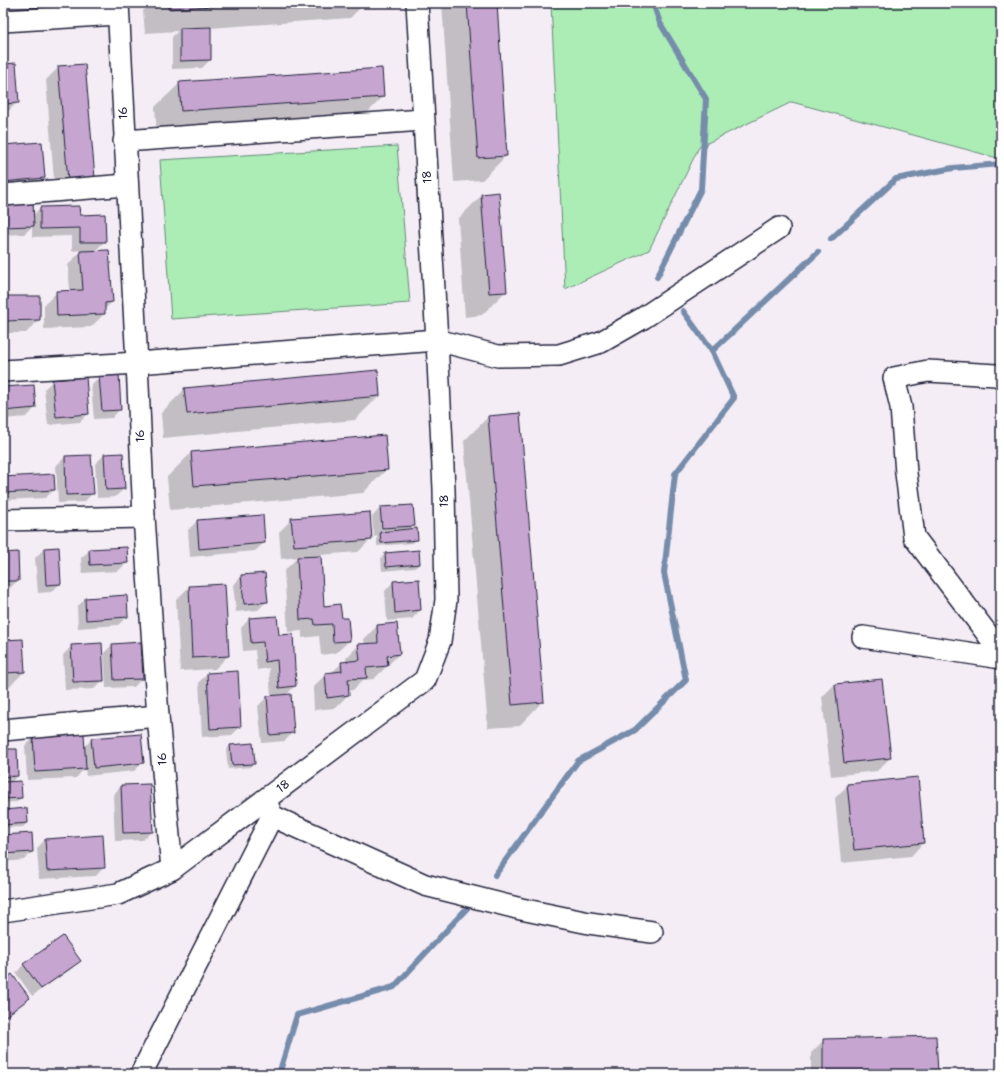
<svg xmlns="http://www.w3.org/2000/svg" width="1004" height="1077" viewBox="0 0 1004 1077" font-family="'Shantell Sans',sans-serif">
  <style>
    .green { fill: #acedb6; stroke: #678878 }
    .shadow { fill: #0003 }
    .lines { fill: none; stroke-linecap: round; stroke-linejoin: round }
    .stream { stroke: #768cab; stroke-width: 6 }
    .building { fill: #c6a5d0; stroke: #22223b }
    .minor-casing { stroke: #22223b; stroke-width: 24 }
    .minor { stroke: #fff; stroke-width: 21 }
    .labels { text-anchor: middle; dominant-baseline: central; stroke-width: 3; stroke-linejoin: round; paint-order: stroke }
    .street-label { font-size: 12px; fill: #22223b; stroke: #fff }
  </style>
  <rect width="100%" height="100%" fill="#f4edf6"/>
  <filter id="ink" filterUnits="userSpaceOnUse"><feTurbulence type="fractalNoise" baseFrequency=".025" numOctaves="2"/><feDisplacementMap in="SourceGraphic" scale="8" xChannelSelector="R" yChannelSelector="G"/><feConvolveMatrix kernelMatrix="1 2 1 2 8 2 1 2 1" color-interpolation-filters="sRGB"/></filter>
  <g filter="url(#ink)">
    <g class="green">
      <path d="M551 3H1001V159L792 102 699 147 649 250 565 289Z"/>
      <path d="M397 146 410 303 171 319 160 160Z"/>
    </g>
    <g class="shadow">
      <path d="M3 3H47L3 5Z"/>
      <path d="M151 3H365L350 18 210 28V60L202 68 172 69V37L178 31 145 33 143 11Z"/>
      <path d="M442 3H496L506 156 482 180 454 182Z"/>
      <path d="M3 65 18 102 3 116Z"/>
      <path d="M59 67 94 178 55 193 46 80Z"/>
      <path d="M180 83 383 97 359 121 157 135 155 107Z"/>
      <path d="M3 146 44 178 31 191 3 193Z"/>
      <path d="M482 195 506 291 482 315 465 317 458 219Z"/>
      <path d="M3 203 33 215 40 208 79 216 105 241 94 252 112 302 104 310V314L91 327 44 329V305L57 292 70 291 68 265 82 250 72 251V236L32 237V227L24 234 3 235Z"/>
      <path d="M3 262 5 298 39 320 26 333H3Z"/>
      <path d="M100 376 120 409 112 418 94 419 91 385Z"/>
      <path d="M53 381 88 414 80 422 48 425 44 389Z"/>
      <path d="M3 388 35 408 27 417 3 419Z"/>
      <path d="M185 389 379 396 355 420 163 438 161 413Z"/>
      <path d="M488 417 543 701 519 726 488 728 464 441Z"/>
      <path d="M191 453 387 469 363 493 170 510 167 477Z"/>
      <path d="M122 454 124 489 115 497 97 498 95 464 104 455Z"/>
      <path d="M65 457 93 493 84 502 58 503 56 466Z"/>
      <path d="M3 478 54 490 45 498 3 500Z"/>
      <path d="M380 508 414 525 409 530 417 539 413 543 377 546V536L374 537 372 517Z"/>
      <path d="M262 516 264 543 255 551 190 557 188 530 197 521Z"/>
      <path d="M292 519 371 539 358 552 320 555 323 607 341 620 349 641 336 653 321 655 319 636 302 638V631L288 632 284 571 298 557 281 559 279 532Z"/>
      <path d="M58 548 60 584 51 592 38 593 35 558 44 549Z"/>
      <path d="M90 550 127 563 118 571 82 573 81 558Z"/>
      <path d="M418 551 419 564 415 568 382 571 381 558 385 554Z"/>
      <path d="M3 554 18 580 3 595Z"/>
      <path d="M242 576 267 601 258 610 236 612 233 585Z"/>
      <path d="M393 582 420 610 412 619 387 621 385 591Z"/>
      <path d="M189 587 228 656 215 669 180 671 176 600Z"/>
      <path d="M85 599 127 617 118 625 78 628 77 607Z"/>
      <path d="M249 619 278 636 295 686 285 696 293 732 285 741 262 743 258 706 267 697H271L269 668 257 670 255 650 243 651 241 628Z"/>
      <path d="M396 624 399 654 374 679 363 680 353 690 347 691 348 695 335 708 314 710 313 687 326 674 331 673 342 663H346V658L359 645H365L364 639 377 626Z"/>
      <path d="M3 641 24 672 3 693Z"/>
      <path d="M112 645 142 678 134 687 106 688 104 653Z"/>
      <path d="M72 646 103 680 94 689 65 690 63 655Z"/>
      <path d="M207 674 240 727 232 735 202 737 199 682Z"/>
      <path d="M835 684 890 758 877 771 831 776 822 697Z"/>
      <path d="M34 738 83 748 92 739 143 763 134 771 86 776 85 768 76 778 27 780 25 746Z"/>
      <path d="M230 746 254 763 250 767 228 769 226 750Z"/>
      <path d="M3 750 17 776 11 782 21 798 17 802 3 803Z"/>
      <path d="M848 785 923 843 911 856 841 863 835 798Z"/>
      <path d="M121 786 152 831 143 840 115 841 113 795Z"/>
      <path d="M3 811 27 823 23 827 3 828Z"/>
      <path d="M3 836 32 852 24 860 3 862Z"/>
      <path d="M46 839 104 867 96 876 39 879 37 848Z"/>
      <path d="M80 961 71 969 32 996 16 973 24 964Z"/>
      <path d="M3 982 28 998 3 1020Z"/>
      <path d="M824 1040 937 1072 935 1074H811V1053Z"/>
    </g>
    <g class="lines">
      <g class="stream">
        <path d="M653 3 660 23 706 99 701 189 657 277"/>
        <path d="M831 239 896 179 953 168 1001 164"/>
        <path d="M712 351 818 252"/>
        <path d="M495 875 578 761 635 730 686 680 664 573 675 474 734 398 712 351 683 311"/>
        <path d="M279 1074 297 1015 394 987 469 906"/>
      </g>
    </g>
    <g class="building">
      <path d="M168 3H257L168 9Z"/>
      <path d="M467 3H497L507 156 478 158Z"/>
      <path d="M211 27V60L180 61V28Z"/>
      <path d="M16 63 19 103 3 104V64Z"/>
      <path d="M85 64 95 178 68 181 58 66Z"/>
      <path d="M382 68 384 97 181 111 179 82Z"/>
      <path d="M42 142 45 178 3 182V145Z"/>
      <path d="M499 192 507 292 489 293 481 194Z"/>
      <path d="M3 202H33L34 226 3 227Z"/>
      <path d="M79 206 80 215 105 214 106 242H80V228L40 229V207Z"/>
      <path d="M109 250 113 302 105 303V314L57 316 56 291 83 290 80 251Z"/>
      <path d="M3 261H5L6 296H40V320L3 321Z"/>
      <path d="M378 370 380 396 187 414 184 388Z"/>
      <path d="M119 374 121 410 102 411 99 376Z"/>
      <path d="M86 377 89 414 56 417 52 380Z"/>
      <path d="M34 385 36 408 3 411V387Z"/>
      <path d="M520 413 544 702 512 705 488 416Z"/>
      <path d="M385 435 388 470 194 486 191 452Z"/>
      <path d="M123 453 125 489 106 490 104 454Z"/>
      <path d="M91 455 94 494 66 495 65 456Z"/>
      <path d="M54 474 55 490 3 493V477Z"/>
      <path d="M413 505 415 526 382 528 380 507Z"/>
      <path d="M370 512 372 540 294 546 291 518Z"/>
      <path d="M263 515 265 543 199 549 197 520Z"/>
      <path d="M417 528 418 540 381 543 380 532Z"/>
      <path d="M59 547 61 584 46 585 44 548Z"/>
      <path d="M127 547 128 563 90 565 89 549Z"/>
      <path d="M419 550 420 564 386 567 385 553Z"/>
      <path d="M18 552 19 581H3V553Z"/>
      <path d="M321 556 324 606 340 604 342 618H348L350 641 333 642 332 624 315 625 314 619 300 620 297 557Z"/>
      <path d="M265 573 268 602 244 604 241 575Z"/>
      <path d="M419 579 421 610 395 613 393 581Z"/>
      <path d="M225 584 229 656 192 658 189 586Z"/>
      <path d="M127 595 128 617 86 620 85 598Z"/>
      <path d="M277 616 279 635 293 634 296 686 279 688 277 660 265 662 263 642 251 643 249 618Z"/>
      <path d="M397 623 400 654 387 656 388 666 366 668 367 678 348 679 349 695 327 698 325 673 342 671 341 662 360 660 358 644 378 643 377 625Z"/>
      <path d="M23 639 25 672 3 673V640Z"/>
      <path d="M141 642 143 679 114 680 112 644Z"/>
      <path d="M102 643 104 681 73 682 71 645Z"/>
      <path d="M238 671 241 727 210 729 207 673Z"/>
      <path d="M882 679 891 758 844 763 835 684Z"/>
      <path d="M291 694 294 733 270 735 267 696Z"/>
      <path d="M84 734 86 769 35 772 33 737Z"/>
      <path d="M141 734 144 763 94 768 91 738Z"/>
      <path d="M253 743 255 764 232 765 230 745Z"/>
      <path d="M3 749H17L18 776 3 777Z"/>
      <path d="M918 777 924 843 854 850 847 784Z"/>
      <path d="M21 781 22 798 3 799V782Z"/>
      <path d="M150 784 153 832 123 833 121 785Z"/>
      <path d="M27 808 28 823 3 825V810Z"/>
      <path d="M32 833 33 852 3 854V835Z"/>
      <path d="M103 835 105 868 47 871 45 839Z"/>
      <path d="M63 936 81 961 41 989 23 964Z"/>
      <path d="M12 974 30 998 3 1018V980Z"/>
      <path d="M936 1036 938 1073 823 1074V1039Z"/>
    </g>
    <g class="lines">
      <g class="minor-casing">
        <g id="minor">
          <path d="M118 3 137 363 144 517 158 716 172 869"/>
          <path d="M3 21 118 14"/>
          <path d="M124 141 423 120"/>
          <path d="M3 195 127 185"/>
          <path d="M3 371 137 363 437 340 498 356 559 355 601 342 643 318 779 228"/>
          <path d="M1001 377 996 375 928 371 894 378 901 407 906 473 914 537 1001 652"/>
          <path d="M3 520 144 517"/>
          <path d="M863 637 1001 658"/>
          <path d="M3 730 158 716"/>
          <path d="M272 816 425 885 521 909 589 923 652 932"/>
          <path d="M3 911 118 894 172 869 425 680 440 641 446 600 444 489 437 340 417 3"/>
          <path d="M141 1074 272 816 267 803"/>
        </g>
      </g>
      <use href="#minor" class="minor"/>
    </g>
  </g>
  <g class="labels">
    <g class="street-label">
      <text transform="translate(123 113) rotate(-93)">16</text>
      <text transform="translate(427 177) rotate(-94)">18</text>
      <text transform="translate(140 436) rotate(-92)">16</text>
      <text transform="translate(444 501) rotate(-91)">18</text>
      <text transform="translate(162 759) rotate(-95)">16</text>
      <text transform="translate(283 786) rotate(-38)">18</text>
    </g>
  </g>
  <rect width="1004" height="1077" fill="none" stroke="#fff" stroke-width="16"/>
  <rect x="8" y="8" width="988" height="1061" fill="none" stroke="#22223b" stroke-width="1.5" filter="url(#ink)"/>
</svg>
